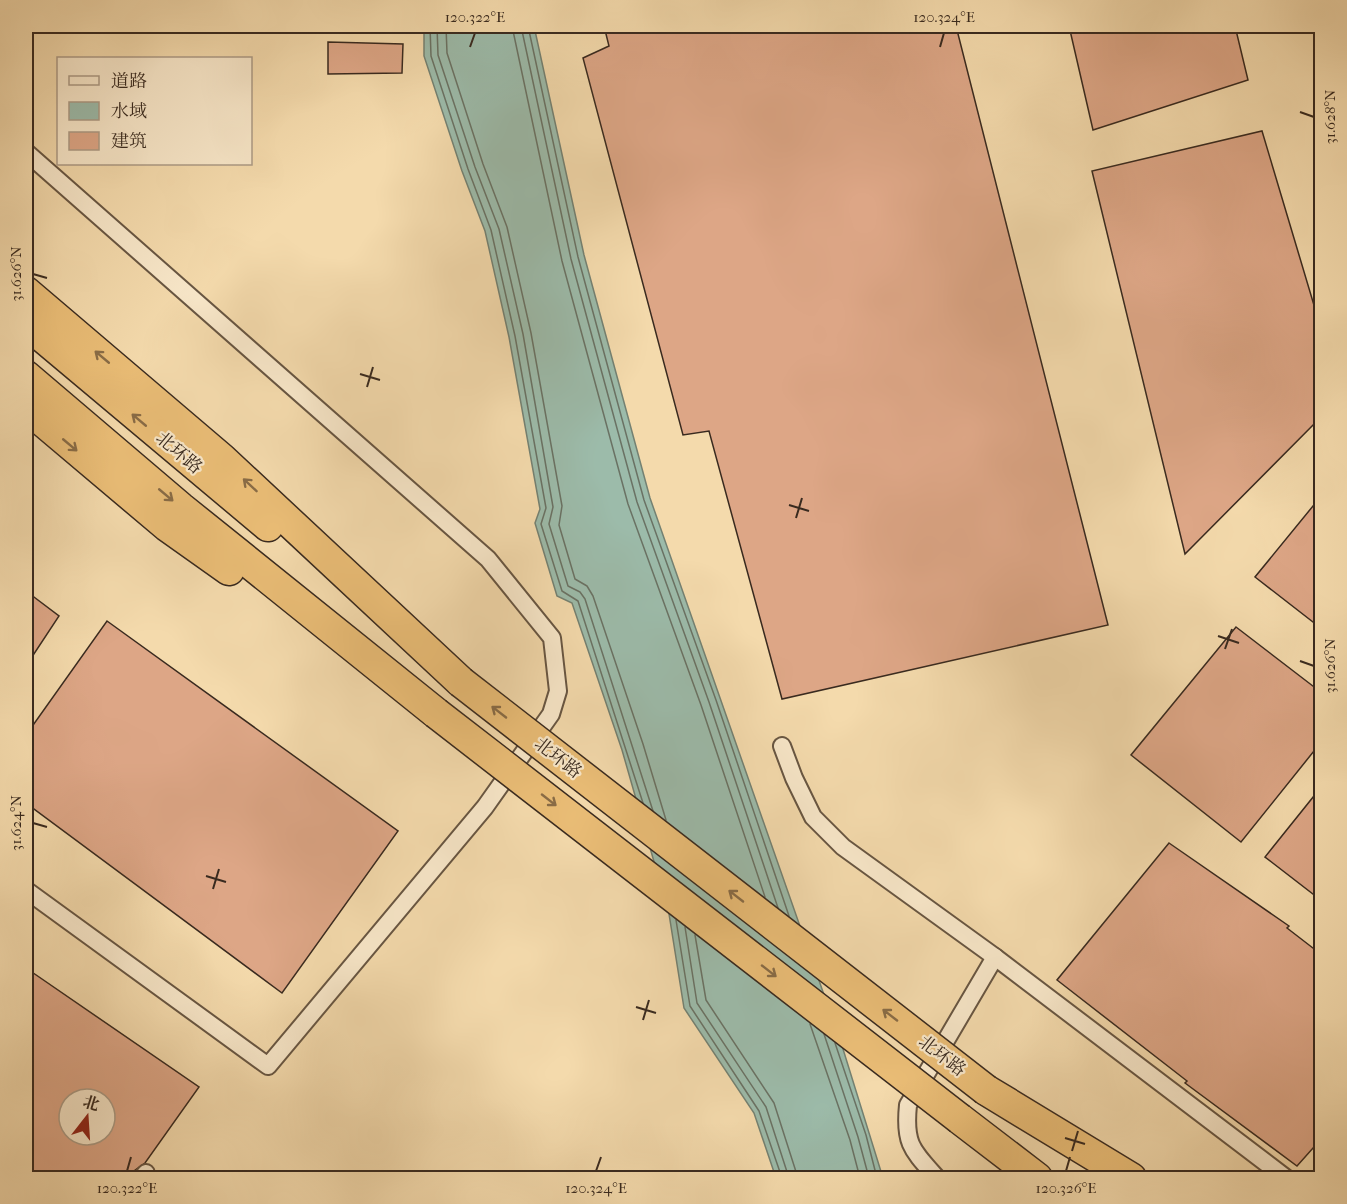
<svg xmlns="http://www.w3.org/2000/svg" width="1347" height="1204" viewBox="0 0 1347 1204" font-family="'IM FELL French Canon','Noto Serif SC',serif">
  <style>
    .water { fill: #9cbbaa; stroke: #748172; stroke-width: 1.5 }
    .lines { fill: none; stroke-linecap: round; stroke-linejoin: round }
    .shore { stroke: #6a7264; stroke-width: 1.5 }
    .building { fill: #dda686; stroke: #392a1f; stroke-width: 1.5; fill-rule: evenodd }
    .street-casing { stroke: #685642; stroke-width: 20 }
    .highway-casing { stroke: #392a1f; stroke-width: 33 }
    .street { stroke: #f8e7c9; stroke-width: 16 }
    .highway { stroke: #eabd76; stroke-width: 30 }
    .highway-bridge-casing { stroke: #392a1f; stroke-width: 33; stroke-linecap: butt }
    .highway-bridge { stroke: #eabd76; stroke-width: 30 }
    .oneway { stroke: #896c46 }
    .ticks { fill: none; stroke: #392a1f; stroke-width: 2 }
    .labels { text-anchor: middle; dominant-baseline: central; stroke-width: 4.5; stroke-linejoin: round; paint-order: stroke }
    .street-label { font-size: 18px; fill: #392a1f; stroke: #f8e7c9 }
    .neatline { fill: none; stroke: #392a1f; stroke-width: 2 }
    .ticks-label { font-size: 15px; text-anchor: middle; fill: #392a1f }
  </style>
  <rect width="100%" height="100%" fill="#f4daac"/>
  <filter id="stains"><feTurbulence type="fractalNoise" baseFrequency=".00333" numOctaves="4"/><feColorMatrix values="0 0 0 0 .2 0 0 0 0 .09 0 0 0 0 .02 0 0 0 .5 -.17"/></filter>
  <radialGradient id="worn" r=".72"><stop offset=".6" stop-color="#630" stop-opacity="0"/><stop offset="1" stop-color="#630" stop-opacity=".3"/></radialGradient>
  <path class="water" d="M424 26H534L584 255 650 498 843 1049 883 1178H776L754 1113 684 1008 669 914 622 750 572 603 557 596 535 523 540 509 509 337 485 231 462 171 424 56Z"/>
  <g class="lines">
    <g class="shore">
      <path d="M430 26 431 56 468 169 491 230 515 336 546 508 541 524 562 591 578 601 643 803"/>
      <path d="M437 26 438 55 475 167 499 229 523 334 553 507 549 524 568 586 580 592 585 599 653 811"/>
      <path d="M446 26 447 53 483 164 507 227 531 333 562 506 559 525 575 579 587 586 593 596 643 744 666 820"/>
      <path d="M512 26 562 261 628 504 701 705 765 897"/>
      <path d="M521 26 571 259 637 502 709 702 778 908"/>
      <path d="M528 26 578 257 644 500 716 700 789 916"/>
      <path d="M676 920 690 1006 759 1111 782 1178"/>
      <path d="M685 927 697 1003 766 1107 789 1178"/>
      <path d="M695 935 706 1000 774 1103 798 1178"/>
      <path d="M810 1024 850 1140 860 1178"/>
      <path d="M824 1034 858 1137 869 1178"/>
      <path d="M835 1043 866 1135 877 1178"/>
    </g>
  </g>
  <g class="building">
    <path d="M604 26H956L1108 625 782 699 709 431 683 435 583 58 609 46Z"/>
    <path d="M1069 26H1235L1248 80 1093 130Z"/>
    <path d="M328 42 403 44 402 73 328 74Z"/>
    <path d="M1262 131 1322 332V416L1185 554 1092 171Z"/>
    <path d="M1322 495V629L1255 577Z"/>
    <path d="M26 591 59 616 26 666Z"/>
    <path d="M107 621 398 831 282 993 26 803V735Z"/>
    <path d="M1236 627 1322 693V741L1241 842 1131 755Z"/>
    <path d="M1322 786V901L1265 857Z"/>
    <path d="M1169 843 1289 926 1287 928 1322 955V1138L1297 1166 1185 1083 1187 1081 1057 980Z"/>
    <path d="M26 968 199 1087 145 1163 134 1171 132 1179H26ZM69 1099H105V1135H69Z"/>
  </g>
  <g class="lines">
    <g class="street-casing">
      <g id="street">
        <path d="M26 152 488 559 552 638 558 691 551 714 485 807 268 1066 26 890"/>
        <path d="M782 746 794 778 813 817 843 847 995 957 1286 1178"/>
        <path d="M142 1178 146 1173"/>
        <path d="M937 1178C912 1150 904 1144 908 1105L995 957"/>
      </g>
    </g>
    <g class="highway-casing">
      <g id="highway">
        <path d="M26 292 222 459 461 682"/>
        <path d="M26 323 268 526"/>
        <path d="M26 376 181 508 436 713"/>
        <path d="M26 407 167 526 229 570"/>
        <path d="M986 1090 1131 1178"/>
        <path d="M960 1119 1037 1178"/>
      </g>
    </g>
    <use href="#street" class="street"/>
    <use href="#highway" class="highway"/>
    <g class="highway-bridge-casing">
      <g id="highway-bridge">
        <path d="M461 682 986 1090"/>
        <path d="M436 713 960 1119"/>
      </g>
    </g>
    <use href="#highway-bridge" class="highway-bridge"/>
  </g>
  <defs><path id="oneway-shaft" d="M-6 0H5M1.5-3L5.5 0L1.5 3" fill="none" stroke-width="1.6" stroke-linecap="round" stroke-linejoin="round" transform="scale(1.5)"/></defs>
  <g class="oneway">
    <use href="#oneway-shaft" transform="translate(102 357) rotate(-140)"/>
    <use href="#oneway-shaft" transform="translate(139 420) rotate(-140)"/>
    <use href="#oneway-shaft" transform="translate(70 445) rotate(40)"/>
    <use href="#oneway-shaft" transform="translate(250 485) rotate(-137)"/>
    <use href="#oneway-shaft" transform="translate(166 495) rotate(40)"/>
    <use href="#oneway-shaft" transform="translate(499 712) rotate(-142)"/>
    <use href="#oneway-shaft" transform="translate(549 800) rotate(38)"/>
    <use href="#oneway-shaft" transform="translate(736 896) rotate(-142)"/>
    <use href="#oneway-shaft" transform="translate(769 971) rotate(38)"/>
    <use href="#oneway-shaft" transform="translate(890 1015) rotate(-142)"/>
  </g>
  <path class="ticks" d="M470 47 475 33M940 47 944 33M1300 112 1314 117M33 274 47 278M360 374 380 380M367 387 373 367M789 505 809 511M796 518 802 498M1218 636 1239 643M1225 649 1232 629M1300 661 1314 666M33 823 47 827M206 876 226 882M213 889 219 869M636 1007 656 1013M643 1020 649 1000M1065 1138 1085 1144M1072 1151 1078 1131M127 1171 131 1157M596 1171 601 1157M1066 1171 1070 1157"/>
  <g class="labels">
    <g class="street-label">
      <text transform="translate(179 453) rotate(40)">北环路</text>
      <text transform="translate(558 758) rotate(38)">北环路</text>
      <text transform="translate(942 1056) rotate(38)">北环路</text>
    </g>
  </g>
  <rect width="1347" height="1204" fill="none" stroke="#f4daac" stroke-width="66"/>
  <rect x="57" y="57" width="195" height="108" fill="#f8e7c9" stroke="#ac9b85" stroke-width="1.5"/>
  <rect x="69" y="76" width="30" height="9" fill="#f8e7c9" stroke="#ac9b85" stroke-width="1.5"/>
  <text x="111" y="87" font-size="18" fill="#392a1f">道路</text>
  <rect x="69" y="102" width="30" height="18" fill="#9cbbaa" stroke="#ac9b85" stroke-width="1.5"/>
  <text x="111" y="117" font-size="18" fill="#392a1f">水域</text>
  <rect x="69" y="132" width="30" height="18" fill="#dda686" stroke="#ac9b85" stroke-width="1.5"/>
  <text x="111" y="147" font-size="18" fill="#392a1f">建筑</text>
  <g transform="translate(87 1117) rotate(17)"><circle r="28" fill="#f8e7c9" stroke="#ac9b85" stroke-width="1.5"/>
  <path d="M0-4.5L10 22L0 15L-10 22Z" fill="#8f2418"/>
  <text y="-9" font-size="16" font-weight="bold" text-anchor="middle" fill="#392a1f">北</text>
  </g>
  <rect x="33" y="33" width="1281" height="1138" class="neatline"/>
  <g class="ticks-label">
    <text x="475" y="22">120.322°E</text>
    <text x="944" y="22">120.324°E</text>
    <text transform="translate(1330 117) rotate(-90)" y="5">31.628°N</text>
    <text transform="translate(16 274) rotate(-90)" y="5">31.626°N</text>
    <text transform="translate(1330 666) rotate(-90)" y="5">31.626°N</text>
    <text transform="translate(16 823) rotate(-90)" y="5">31.624°N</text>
    <text x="127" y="1193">120.322°E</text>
    <text x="596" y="1193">120.324°E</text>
    <text x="1066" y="1193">120.326°E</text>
  </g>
  <rect width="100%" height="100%" filter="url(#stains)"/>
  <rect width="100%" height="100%" fill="url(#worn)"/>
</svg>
